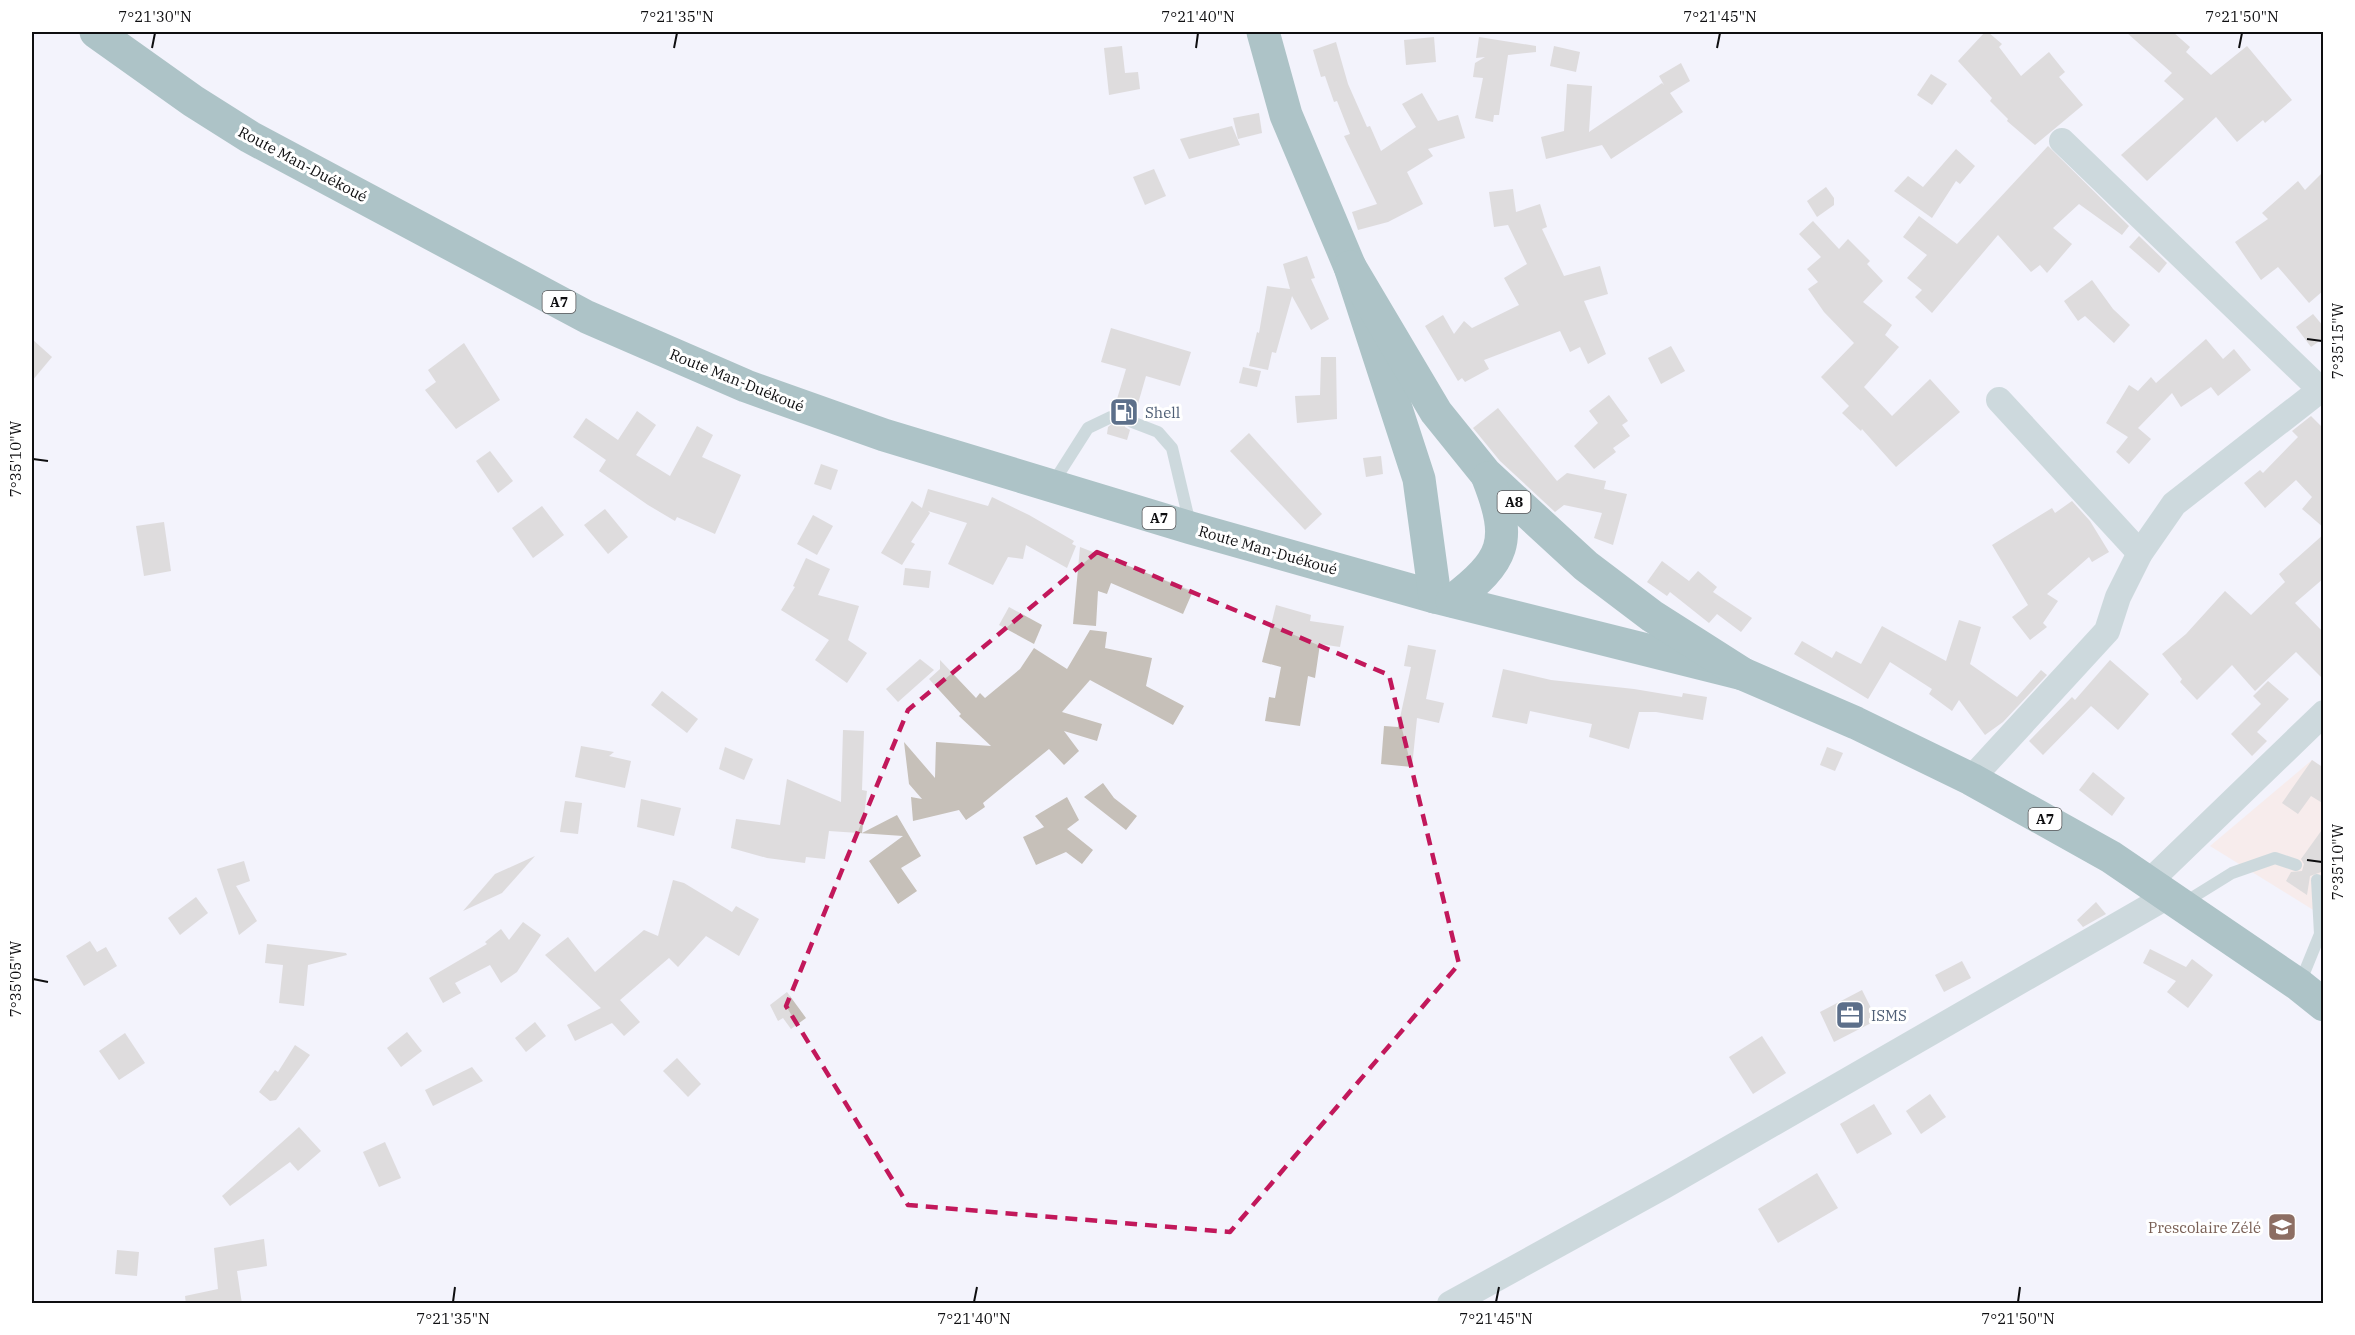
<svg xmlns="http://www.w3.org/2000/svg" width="2355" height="1335" viewBox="0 0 2355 1335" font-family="'IBM Plex Serif',serif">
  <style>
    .commercial { fill: #fce5d9 }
    .building { fill: #c6c0b9 }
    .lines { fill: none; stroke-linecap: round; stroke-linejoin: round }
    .lane { stroke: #a1bbb9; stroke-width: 12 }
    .street { stroke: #a1bbb9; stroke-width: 26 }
    .primary { stroke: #598a87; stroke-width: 33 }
    .marked { fill: none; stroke: #c2185b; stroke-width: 4.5; stroke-dasharray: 12 8; stroke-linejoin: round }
    .ticks { fill: none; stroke: #0e0e10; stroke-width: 2 }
    .labels { text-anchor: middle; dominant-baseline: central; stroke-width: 6; stroke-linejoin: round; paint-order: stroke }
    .shield { fill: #fff; stroke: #565658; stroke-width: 1.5 }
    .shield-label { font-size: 14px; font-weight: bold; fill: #0e0e10 }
    .street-label { font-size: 15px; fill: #0e0e10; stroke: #fff }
    .service-label { font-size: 15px; fill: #4e5e75; stroke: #fff; text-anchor: start }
    .education-label { font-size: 15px; fill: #785e54; stroke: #fff; text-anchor: end }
    .neatline { fill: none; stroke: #0e0e10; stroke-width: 2 }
    .ticks-label { font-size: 15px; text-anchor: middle; fill: #0e0e10 }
  </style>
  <rect width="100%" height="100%" fill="#f3f3fc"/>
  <path class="commercial" d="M2312 760 2323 768V916L2210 846Z"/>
  <g class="building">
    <path d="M1985 32H1988L2002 44 1999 47 2021 76 2049 52 2065 72 2059 77 2083 105 2035 145 2007 121 2008 119 1990 101 1992 98 1958 61Z"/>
    <path d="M2126 32H2173L2190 47 2186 52 2211 75 2247 46 2292 100 2265 123 2263 120 2237 142 2216 117 2147 181 2121 155 2184 99 2164 81 2172 73Z"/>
    <path d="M1434 37 1436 62 1406 65 1404 40Z"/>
    <path d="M1479 37 1536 46V52L1508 55 1499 115H1494L1493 122 1475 118 1483 78 1473 77 1475 63 1485 57 1476 58Z"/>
    <path d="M1336 42 1348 84 1367 127 1370 126 1381 151 1416 127 1402 104 1422 93 1438 121 1458 115 1465 138 1428 149 1433 156 1407 172 1423 204 1388 222 1358 230 1352 212 1377 204 1344 136 1350 134 1337 101 1334 102 1325 76 1321 77 1313 50Z"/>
    <path d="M1122 46 1125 73 1138 72 1140 89 1109 95 1104 48Z"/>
    <path d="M1554 46 1580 52 1576 72 1550 66Z"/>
    <path d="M1681 63 1690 81 1670 93 1683 112 1611 159 1602 145 1546 159 1541 137 1564 131 1567 84 1592 86 1589 132 1662 83 1664 85 1659 76Z"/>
    <path d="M1931 74 1947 84 1932 105 1917 95Z"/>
    <path d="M1259 113 1262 133 1238 139 1233 118Z"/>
    <path d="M1232 126 1240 145 1189 159 1180 139Z"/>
    <path d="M2048 146 2129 226 2122 235 2079 204 2053 228 2072 244 2047 273 2040 265 2031 272 1998 235 1932 313 1915 297 1922 290 1907 278 1927 255 1903 237 1919 216 1957 244Z"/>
    <path d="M1956 149 1975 166 1960 184 1956 181 1932 218 1894 191 1908 176 1923 187Z"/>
    <path d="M1154 169 1166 196 1145 205 1133 177Z"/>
    <path d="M2324 171V290L2309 303 2278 267 2261 280 2235 242 2268 219 2262 213 2298 181 2305 190Z"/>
    <path d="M1826 187 1834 198V205L1817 217 1807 201Z"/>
    <path d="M1513 189 1516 212 1540 204 1547 227 1542 229 1564 276 1600 266 1608 294 1584 301 1606 354 1588 364 1580 347 1570 352 1560 331 1484 360 1489 369 1465 382 1462 378 1458 381 1425 326 1443 315 1454 334 1464 321 1472 328 1519 305 1504 278 1527 264 1508 225 1494 227 1489 192Z"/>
    <path d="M1813 221 1839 249 1848 239 1870 261 1867 264 1883 281 1863 302 1892 325 1885 335 1899 347 1864 387 1892 416 1930 379 1960 412 1896 467 1862 429 1861 431 1842 413 1849 406 1821 377 1854 343 1824 312 1808 289 1818 282 1807 269 1821 257 1799 234Z"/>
    <path d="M2139 236 2167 263 2159 273 2129 247Z"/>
    <path d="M1307 256 1315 278 1311 279 1329 319 1311 330 1292 296 1276 353 1272 352 1268 370 1249 366 1257 332 1259 333 1267 286 1290 289 1283 264Z"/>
    <path d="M2092 280 2113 309 2130 325 2114 343 2085 316 2078 321 2064 301Z"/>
    <path d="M2313 314 2324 327V338L2311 347 2296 327Z"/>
    <path d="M1111 328 1191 352 1180 386 1146 376 1135 414 1127 415 1124 420 1125 427 1130 430 1127 440 1107 434 1108 427 1119 418 1114 409 1126 369 1101 362Z"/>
    <path d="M32 339 52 357 32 381Z"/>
    <path d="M2206 339 2223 359 2234 349 2251 370 2218 396 2211 387 2181 407 2172 393 2138 428 2151 439 2129 464 2116 452 2128 437 2106 423 2129 385 2138 391 2151 377 2156 383Z"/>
    <path d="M464 343 500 400 456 429 425 390 436 382 428 370Z"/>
    <path d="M1671 346 1685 371 1661 384 1648 358Z"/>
    <path d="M1321 357H1336L1337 419 1297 423 1295 396 1320 395Z"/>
    <path d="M1243 367 1261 371 1257 387 1239 383Z"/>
    <path d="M1609 395 1628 421 1622 425 1630 436 1613 448 1616 452 1594 469 1574 446 1598 423 1589 411Z"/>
    <path d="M1498 408 1557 481 1567 473 1606 481 1604 489 1627 494 1613 545 1594 538 1602 513 1564 505 1555 512 1500 461 1473 428Z"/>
    <path d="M637 411 656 425 636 455 670 476 697 426 713 435 702 457 741 475 715 534 677 517 675 521 648 505 599 471 606 460 573 437 586 418 618 440Z"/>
    <path d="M2311 416 2324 429V528L2302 509 2312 497 2296 480 2265 508 2244 483 2260 470 2263 473 2298 437 2292 431Z"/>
    <path d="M1249 433 1322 514 1305 530 1230 451Z"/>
    <path d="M490 451 513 481 498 493 476 461Z"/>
    <path d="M1381 456 1383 474 1366 477 1363 458Z"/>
    <path d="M821 464 838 470 831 490 814 484Z"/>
    <path d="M928 489 988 506 992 497 1029 515 1074 541 1072 544 1076 546 1067 568 1026 545 1023 559 1008 557 993 585 948 564 967 523 928 511 930 513 911 542 915 544 902 565 881 553 912 501 922 508Z"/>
    <path d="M2072 501 2090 521 2109 552 2092 562 2089 557 2047 594 2058 601 2043 623 2047 627 2030 640 2012 617 2028 605 1992 545 2052 508 2055 513Z"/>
    <path d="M542 506 564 535 533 558 512 528Z"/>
    <path d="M605 509 628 537 608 554 584 525Z"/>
    <path d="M813 515 833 526 817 555 797 544Z"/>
    <path d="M164 522 171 571 144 576 136 526Z"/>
    <path d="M2324 534V578L2295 603 2324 633V680L2296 652 2255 691 2232 665 2197 700 2180 682 2182 679 2162 654 2186 634 2225 591 2251 615 2285 582 2279 574Z"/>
    <path d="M1080 547 1193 591 1183 614 1111 583 1107 594 1098 591 1096 626 1073 624Z"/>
    <path d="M806 558 830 569 818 595 859 606 848 640 867 653 847 683 815 660 829 640 781 610 795 587 793 586Z"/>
    <path d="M1662 561 1689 581 1698 571 1717 587 1713 592 1752 618 1741 632 1717 614 1709 623 1670 592 1667 596 1647 582Z"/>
    <path d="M905 568 931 571 929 588 903 585Z"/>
    <path d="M1276 605 1311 615 1310 621 1344 626 1340 647 1320 644 1315 678 1308 676 1300 726 1265 721 1269 697 1275 698 1281 667 1262 662Z"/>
    <path d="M1009 607 1042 625 1034 644 999 625Z"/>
    <path d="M1959 620 1981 627 1970 664 2017 697 2041 670 2047 675 2003 722 1985 735 1959 700 1952 711 1929 694 1932 689 1890 662 1868 699 1794 654 1802 641 1832 658 1836 651 1861 664 1882 626 1946 661Z"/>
    <path d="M1090 630 1107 632 1105 648 1152 658 1146 686 1184 706 1173 725 1090 680 1062 712 1102 724 1097 741 1064 731 1079 751 1064 765 1049 749 983 803 985 807 966 820 959 810 913 821 911 797 922 799 909 784 904 742 935 778 936 742 991 746 959 716 961 714 929 679 940 669V660L976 698 980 693 985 698 1020 669 1034 648 1067 669Z"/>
    <path d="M1408 645 1436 650 1426 699 1444 703 1439 723 1417 718 1412 767 1381 764 1384 726 1398 727 1411 667 1404 666Z"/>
    <path d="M920 659 934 670 898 702 886 689Z"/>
    <path d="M2110 660 2149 694 2118 730 2091 706 2043 755 2029 741 2072 697 2075 700Z"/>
    <path d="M1503 669 1551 680 1634 689 1682 697 1683 693 1707 697 1703 720 1656 712H1639L1629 749 1589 737 1592 724 1530 711 1527 724 1492 717Z"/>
    <path d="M2268 681 2289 699 2257 732 2267 741 2252 756 2231 734 2261 704 2253 696Z"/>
    <path d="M662 691 698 719 687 733 651 705Z"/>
    <path d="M843 730 864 731 862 790 867 791 862 833 897 815 921 856 901 868 917 891 898 904 869 861 903 836 829 831 825 859 806 857 805 863 767 858 731 848 736 819 780 825 787 779 841 802Z"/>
    <path d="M581 746 614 752 609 756 631 761 625 788 575 777Z"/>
    <path d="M725 747 753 759 744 780 719 769Z"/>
    <path d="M1827 747 1843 753 1835 771 1820 765Z"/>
    <path d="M2312 760 2324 768V804L2311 796 2298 814 2282 803Z"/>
    <path d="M2093 772 2125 798 2112 816 2079 790Z"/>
    <path d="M1103 783 1114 798 1137 816 1126 830 1084 797Z"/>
    <path d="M1067 797 1079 820 1067 829 1093 850 1082 864 1066 852 1036 865 1023 837 1044 827 1035 816Z"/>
    <path d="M641 799 681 808 674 836 637 827Z"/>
    <path d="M565 801 582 803 578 834 560 832Z"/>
    <path d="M2324 827V871L2310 876 2307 895 2286 881 2291 872 2302 871 2304 864 2301 859Z"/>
    <path d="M535 856 502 893 463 911 495 874Z"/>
    <path d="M244 861 250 881 236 886 257 921 239 935 217 869Z"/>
    <path d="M673 880 684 883 732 912 736 906 759 919 739 956 706 936 678 967 669 958 620 1000 640 1022 624 1036 612 1023 575 1041 567 1025 601 1008 545 955 568 937 595 972 644 930 658 936Z"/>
    <path d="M196 897 208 913 180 935 168 918Z"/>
    <path d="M2096 902 2106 914 2083 927 2077 920Z"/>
    <path d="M523 922 541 935 517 972 501 983 490 965 455 983 461 993 443 1003 429 978 487 944 485 942 501 929 509 940Z"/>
    <path d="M90 941 97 952 106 947 117 966 84 986 66 956Z"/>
    <path d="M267 944 346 953 347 955 308 965 304 1006 279 1003 283 965 265 963Z"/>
    <path d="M2150 949 2186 967 2192 959 2213 975 2188 1008 2167 992 2176 981 2143 963Z"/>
    <path d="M1962 961 1971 978 1944 992 1935 975Z"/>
    <path d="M1862 990 1877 1020 1834 1042 1820 1012Z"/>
    <path d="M787 992 806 1018 791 1029 783 1018 778 1021 770 1005Z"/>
    <path d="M535 1022 546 1036 526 1052 515 1038Z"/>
    <path d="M407 1032 422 1051 401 1067 387 1048Z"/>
    <path d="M125 1033 145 1063 119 1080 99 1051Z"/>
    <path d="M1762 1036 1786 1073 1753 1094 1729 1057Z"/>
    <path d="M295 1045 310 1055 276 1100 270 1101 259 1092 275 1070 278 1072Z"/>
    <path d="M677 1058 701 1084 688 1097 663 1071Z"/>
    <path d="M472 1067 483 1081 433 1106 425 1090Z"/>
    <path d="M1930 1094 1946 1117 1921 1134 1906 1111Z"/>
    <path d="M1874 1104 1892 1134 1857 1154 1840 1124Z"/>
    <path d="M299 1127 321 1151 298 1171 290 1162 230 1206 222 1196Z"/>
    <path d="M385 1142 401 1178 379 1187 363 1152Z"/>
    <path d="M1817 1173 1838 1208 1778 1243 1758 1209Z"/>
    <path d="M264 1239 267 1266 237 1271 242 1304H186L185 1296 218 1289 214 1248Z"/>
    <path d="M117 1250 139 1252 137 1276 115 1274Z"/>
  </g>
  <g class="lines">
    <g class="lane">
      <path d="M1132 422 1158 432 1172 448 1190 524"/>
      <path d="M1053 483 1088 428 1111 417"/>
      <path d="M2182 904 2232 873 2275 858 2296 865"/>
      <path d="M2300 983 2320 934 2317 880"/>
    </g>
    <g class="street">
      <path d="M2062 141 2324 393"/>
      <path d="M1999 400 2140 553"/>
      <path d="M1971 779 2107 631 2118 597 2140 553 2174 504 2324 387"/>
      <path d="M2149 882 2324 713"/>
      <path d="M1450 1304 1664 1186 2168 896"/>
    </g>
    <g class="primary">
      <path d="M96 32 193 101 250 137 587 317 746 386 884 435 1191 528 1435 597 1743 674"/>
      <path d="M1263 32 1286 115 1350 267 1419 479 1435 597"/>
      <path d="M1350 267 1436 412 1486 474 1586 566 1652 616 1743 674 1856 723 1971 779 2111 857 2299 985 2324 1005"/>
      <path d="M1452 601C1505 560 1513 542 1488 478"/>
    </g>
  </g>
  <path d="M0 0H2355V1335H0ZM1097 552 1389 675 1459 964 1230 1232 908 1205 786 1006 908 710Z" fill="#f3f3fc" fill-opacity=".55" fill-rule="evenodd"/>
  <path class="marked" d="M1097 552 1389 675 1459 964 1230 1232 908 1205 786 1006 908 710Z"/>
  <path class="ticks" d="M152 48 155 33M674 48 677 33M1196 48 1198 33M1717 48 1720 33M2239 48 2242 33M2307 339 2322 341M33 459 48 461M2307 860 2322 862M33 979 48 982M453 1302 455 1287M974 1302 977 1287M1496 1302 1499 1287M2018 1302 2020 1287"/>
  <defs>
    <g id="fuel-square" transform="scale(1.5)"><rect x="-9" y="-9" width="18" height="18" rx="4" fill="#5c6f8a" stroke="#fff"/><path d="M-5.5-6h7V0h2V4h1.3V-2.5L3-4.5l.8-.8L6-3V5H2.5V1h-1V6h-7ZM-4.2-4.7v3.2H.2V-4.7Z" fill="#fff"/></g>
    <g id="office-square" transform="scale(1.5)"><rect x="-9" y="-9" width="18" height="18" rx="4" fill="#5c6f8a" stroke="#fff"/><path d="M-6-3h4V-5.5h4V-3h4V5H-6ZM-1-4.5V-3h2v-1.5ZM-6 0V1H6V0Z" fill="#fff"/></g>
    <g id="school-square" transform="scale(1.5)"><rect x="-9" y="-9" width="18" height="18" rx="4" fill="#8d6e63" stroke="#fff"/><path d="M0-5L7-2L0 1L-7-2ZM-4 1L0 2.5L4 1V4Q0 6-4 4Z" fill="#fff"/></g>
  </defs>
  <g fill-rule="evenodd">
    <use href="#fuel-square" x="1124" y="412"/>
    <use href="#office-square" x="1850" y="1015"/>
    <use href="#school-square" x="2282" y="1227"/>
  </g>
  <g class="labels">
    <g class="shield">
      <rect x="542.5" y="291" width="33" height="22" rx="4.5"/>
      <rect x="1497.5" y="491" width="33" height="22" rx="4.5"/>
      <rect x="1142.5" y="507" width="33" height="22" rx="4.5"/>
      <rect x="2028.5" y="808" width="33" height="22" rx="4.5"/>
    </g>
    <g class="shield-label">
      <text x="559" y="302">A7</text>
      <text x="1514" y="502">A8</text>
      <text x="1159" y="518">A7</text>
      <text x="2045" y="819">A7</text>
    </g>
    <g class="street-label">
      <text transform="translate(303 164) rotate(28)">Route Man-Duékoué</text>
      <text transform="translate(737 380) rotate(22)">Route Man-Duékoué</text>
      <text transform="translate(1268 550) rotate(16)">Route Man-Duékoué</text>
    </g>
    <g class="service-label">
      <text x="1145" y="412">Shell</text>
      <text x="1871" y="1015">ISMS</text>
    </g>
    <g class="education-label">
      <text x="2261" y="1227">Prescolaire Zélé</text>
    </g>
  </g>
  <rect width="2355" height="1335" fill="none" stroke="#ffffff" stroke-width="66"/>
  <rect x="33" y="33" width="2289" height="1269" class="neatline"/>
  <g class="ticks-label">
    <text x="155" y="22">7°21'30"N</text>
    <text x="677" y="22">7°21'35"N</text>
    <text x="1198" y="22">7°21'40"N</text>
    <text x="1720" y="22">7°21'45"N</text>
    <text x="2242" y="22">7°21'50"N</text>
    <text transform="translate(2338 341) rotate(-90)" y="5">7°35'15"W</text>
    <text transform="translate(16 459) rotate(-90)" y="5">7°35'10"W</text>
    <text transform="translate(2338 862) rotate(-90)" y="5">7°35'10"W</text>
    <text transform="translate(16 979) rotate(-90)" y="5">7°35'05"W</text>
    <text x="453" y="1324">7°21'35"N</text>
    <text x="974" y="1324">7°21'40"N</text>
    <text x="1496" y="1324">7°21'45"N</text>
    <text x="2018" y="1324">7°21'50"N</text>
  </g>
</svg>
